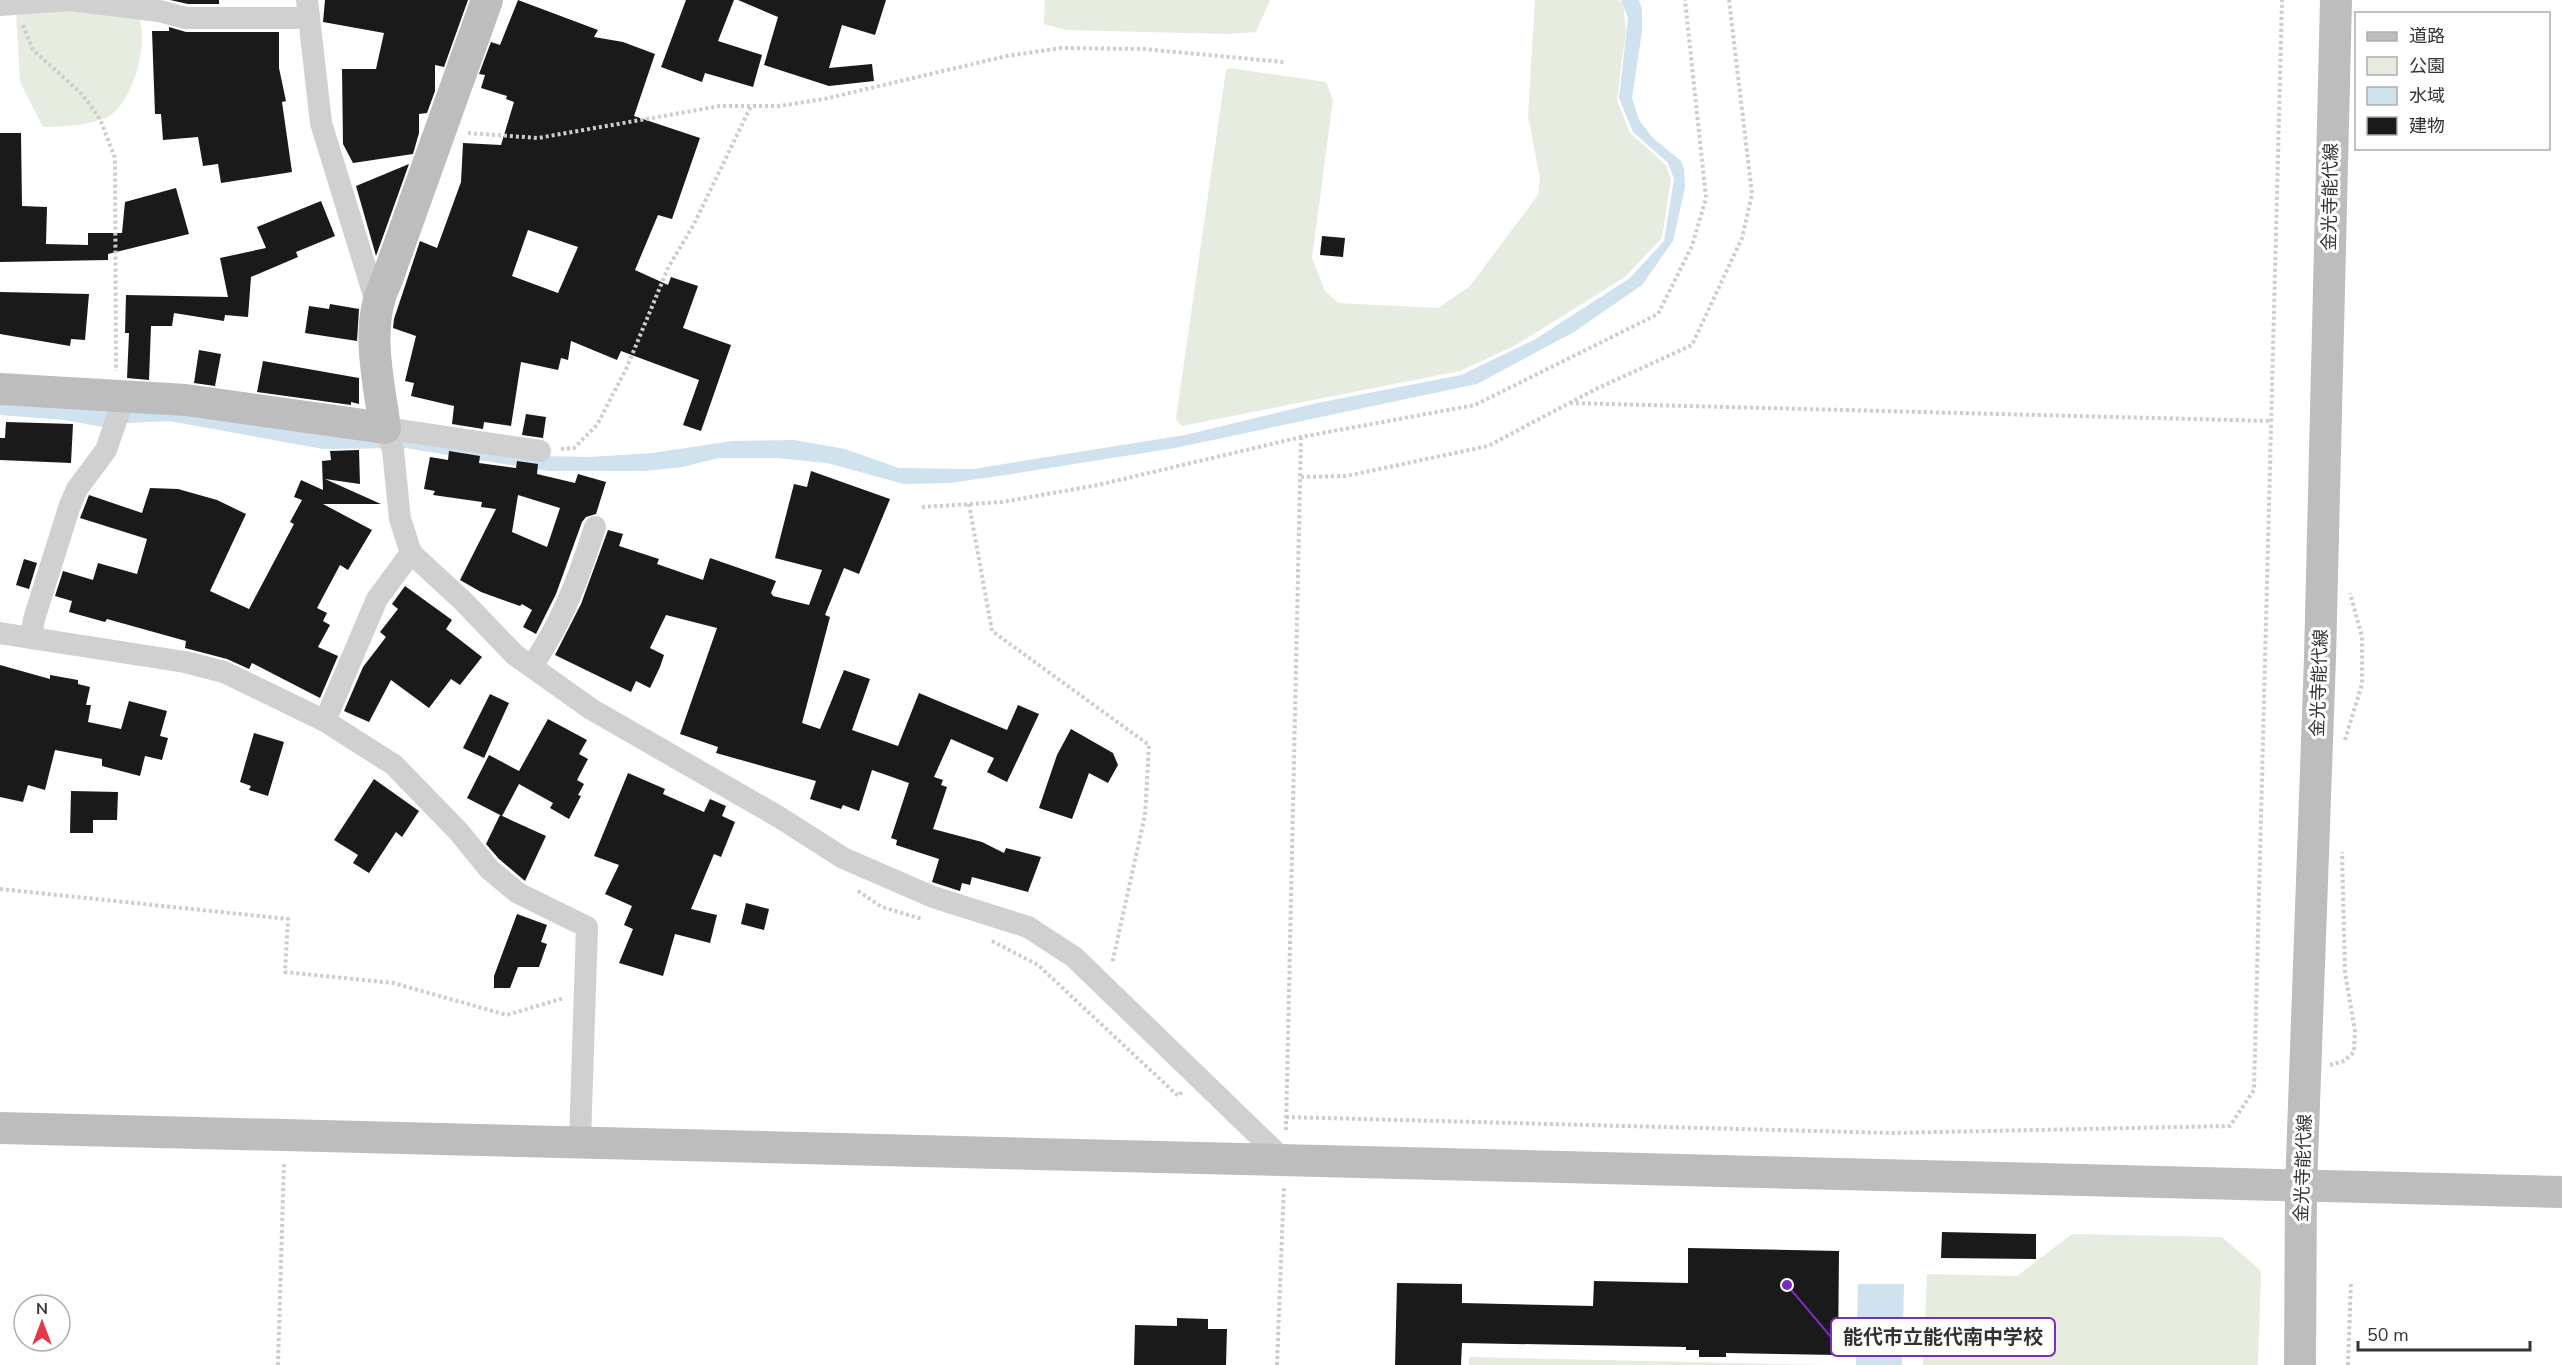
<svg xmlns="http://www.w3.org/2000/svg" width="2562" height="1365" viewBox="0 0 2562 1365" font-family="'Nunito Sans','Noto Sans JP',sans-serif">
  <style>
    .green { fill: #e6ecdf }
    .water { fill: #cfe2ee }
    .building { fill: #1a1a1a; fill-rule: evenodd }
    .lines { fill: none; stroke-linecap: round; stroke-linejoin: round }
    .path { stroke: #cdcdcd; stroke-width: 4; stroke-dasharray: 3 3; stroke-linecap: butt }
    .street { stroke: #d0d0d0; stroke-width: 22 }
    .secondary { stroke: #bdbdbd; stroke-width: 32 }
    .labels { text-anchor: middle; dominant-baseline: central; stroke-width: 6; stroke-linejoin: round; paint-order: stroke }
    .street-label { font-size: 18px; fill: #333; stroke: #fff }
    .leader { fill: none; stroke: #7b2cbf; stroke-width: 2 }
    .callout-dot { fill: #7b2cbf; stroke: #fff; stroke-width: 2 }
    .callout { fill: #fff; stroke: #7b2cbf; stroke-width: 2 }
    .callout-label { font-size: 20px; text-anchor: middle; font-weight: bold; fill: #333 }
  </style>
  <rect width="100%" height="100%" fill="#fff"/>
  <g class="green">
    <path d="M1045 0H1270L1256 32 1229 34 1065 30 1044 24Z"/>
    <path d="M1535 0H1618L1623 4 1626 31 1617 100 1630 133 1666 165 1671 179 1662 238 1625 277 1516 345 1460 371 1182 426 1176 419 1226 70 1230 68 1326 82 1333 100 1312 258 1325 291 1338 303 1438 308 1470 286 1538 195 1540 178 1528 116Z"/>
    <path d="M34 8 137 14C151 38 134 99 111 115 97 125 60 127 43 127L20 82 16 12Z"/>
    <path d="M2072 1234 2222 1237 2261 1271 2258 1365H1923L1927 1274 2017 1276Z"/>
    <path d="M1469 1357 1822 1365H1469Z"/>
  </g>
  <g class="water">
    <path d="M1621 0H1639L1642 9V31L1632 98 1639 120 1653 138 1681 161 1684 169 1685 188 1673 241 1642 285 1574 332 1477 384 1175 448 999 476 950 483 904 484 827 463 777 458H719L682 467 645 471H548L405 448 323 449 169 421 127 423 108 428 64 420 0 415V404L200 411 545 456 590 457 652 453 732 441 794 440 845 449 899 468 973 469 1185 435 1317 403 1461 375 1534 340 1630 278 1664 241 1674 179 1668 163 1633 132 1619 98 1628 18Z"/>
    <path d="M1858 1284H1904L1902 1365H1856Z"/>
  </g>
  <g class="building">
    <path d="M170 0H219V4H188Z"/>
    <path d="M325 0H468L444 67 435 65V91L427 113 419 114V133L413 154 353 163 343 144 342 69H376L384 33 323 22Z"/>
    <path d="M518 0 598 30 594 37 623 42 655 54 634 116 700 138 672 219 658 215 635 270 668 285 671 277 698 286 683 328 731 345 701 431 683 425 699 380 621 351 617 360 571 341 568 360 561 358 558 370 521 362 511 426 484 422 483 429 452 424 454 406 411 396 414 383 405 381 416 336 393 328 394 319 420 241 437 248 461 182 463 143 501 145 514 102 506 99 507 96 481 88 485 75 479 74 491 42 500 45ZM528 230 578 247 558 293 512 276Z"/>
    <path d="M686 0H734L718 41 762 55 753 87 705 73 702 82 661 67Z"/>
    <path d="M738 0H886L875 35 842 25 829 68 872 64 874 81 829 86 764 65 778 17Z"/>
    <path d="M169 27 186 32H279V68L286 101 282 102 292 172 221 183 218 164 203 166 198 137 163 140 161 114H155L152 31H169Z"/>
    <path d="M0 133H21L22 206 47 207 46 244 88 245V233H122L125 202 176 188 189 234 108 254V260L0 262Z"/>
    <path d="M409 164 376 256 356 186Z"/>
    <path d="M321 201 335 236 296 252 298 257 251 277 248 317 225 315 224 321 174 313 172 326H151L149 380 127 378 129 333H125L126 295 228 297 220 258 266 248 257 227Z"/>
    <path d="M1322 236 1345 238 1343 257 1320 255Z"/>
    <path d="M0 292 89 294 85 340 71 339 70 346 0 334Z"/>
    <path d="M330 304 359 309 357 341 305 333 309 306 329 309Z"/>
    <path d="M199 350 221 354 215 386 194 383Z"/>
    <path d="M263 361 359 378V404L351 402V405L257 392Z"/>
    <path d="M526 414 546 417 543 438 522 435Z"/>
    <path d="M6 422 73 424 71 463 0 460V438H5Z"/>
    <path d="M359 450 360 484 325 479 381 504H323L372 530 348 570 340 565 317 608 327 613 323 621 330 625 318 647 338 656 320 698 252 663 249 669 227 659 185 648 186 641 107 619 105 622 69 612 72 601 55 596 63 571 93 580 98 563 137 574 147 539 80 518 89 495 142 513 150 488 178 489 217 500 246 514 210 591 249 609 294 524 290 522 302 500 294 497 301 480 323 490 322 461 331 460 330 451Z"/>
    <path d="M449 451 480 456 479 463 516 468 517 461 538 464 537 474 575 483 578 474 606 482 596 514 586 517 582 522 556 594 536 634 523 627 532 610 522 604 520 606 481 592 460 580 496 509 481 507 482 502 433 495 435 491 424 489 430 457 448 460ZM518 495 560 508 547 547 512 532Z"/>
    <path d="M811 471 890 499 859 574 844 568 825 615 830 617 802 723 820 729 844 670 870 679 852 730 898 746 919 693 1007 730 1018 705 1039 714 1007 782 987 772 994 758 951 739 934 777 943 780 941 785 947 787 933 829 982 842 1004 853 1006 848 1041 857 1028 892 972 877 970 885 962 883 960 891 932 882 939 859 896 845 897 840 891 838 909 783 872 770 859 811 843 805 841 809 810 799 816 781 716 753 718 747 680 734 717 628 666 615 650 648 664 655 660 667 650 688 636 681 631 692 555 655 581 604 608 530 623 534 619 546 659 559 657 564 703 580 710 558 776 581 771 593 773 596 809 605 822 570 775 558 794 484 807 487Z"/>
    <path d="M24 559 37 563 29 589 16 585Z"/>
    <path d="M405 586 452 620 446 629 482 657 460 685 451 679 429 708 391 680 369 722 344 711 363 667 386 637 380 632 398 609 392 604Z"/>
    <path d="M0 665 50 679V675L78 680V684L90 687 86 705H91L88 722 121 729 129 701 167 711 160 736 168 738 162 760 145 756 140 776 102 766V759L55 750 45 790 28 785 23 802 0 797Z"/>
    <path d="M490 694 509 703 484 758 463 748Z"/>
    <path d="M548 719 587 740 579 754 588 759 577 780 584 784 578 795 581 796 569 819 550 808 553 803 519 784 502 816 467 798 489 755 519 771Z"/>
    <path d="M1071 729 1113 753 1118 765 1108 783 1089 773 1072 819 1039 808 1057 755Z"/>
    <path d="M254 733 284 742 268 796 249 790 251 786 240 782Z"/>
    <path d="M628 773 665 789 663 794 704 812 710 799 726 806 722 816 735 822 721 857 714 854 691 909 717 915 710 943 675 934 663 976 619 963 633 929 624 925 632 906 605 894 619 865 594 856Z"/>
    <path d="M374 779 419 811 402 837 396 832 369 873 353 863 358 855 334 840Z"/>
    <path d="M71 791 118 792 117 820H93V833H70Z"/>
    <path d="M500 815 546 836 525 881 499 859 486 844Z"/>
    <path d="M746 903 769 909 764 930 741 924Z"/>
    <path d="M517 914 547 925 541 942 547 944 539 967H518L510 988H494V976Z"/>
    <path d="M1942 1232 2036 1234V1259L1941 1258Z"/>
    <path d="M1688 1248 1839 1251 1838 1355 1726 1353V1357H1699V1350H1686V1347L1462 1343 1461 1365H1395L1397 1283 1462 1284V1303L1593 1306 1594 1281 1688 1283Z"/>
    <path d="M1177 1318 1208 1319V1329H1227L1226 1365H1134L1135 1325 1177 1326Z"/>
  </g>
  <g class="lines">
    <g class="path">
      <path d="M23 25 33 50 82 94 100 119 115 158 116 371"/>
      <path d="M468 133 538 138 720 106H779L824 99 1007 56 1061 48 1143 49 1284 62"/>
      <path d="M1570 403 2271 421"/>
      <path d="M561 449 574 448 597 425 627 367 668 268 694 224 751 106"/>
      <path d="M1301 477 1346 476 1488 446 1594 390 1692 345 1742 238 1752 194 1729 0"/>
      <path d="M969 504 992 631 1149 745 1145 815 1112 964"/>
      <path d="M922 507 1002 502 1098 485 1301 437 1475 405 1658 314 1692 246 1706 198 1685 0"/>
      <path d="M2345 740 2362 684V637L2350 593"/>
      <path d="M0 889 288 919 285 972 393 983 507 1015 564 998"/>
      <path d="M858 891 882 907 922 919"/>
      <path d="M992 941 1038 965 1178 1096 1183 1091"/>
      <path d="M2330 1065 2344 1061 2354 1052 2355 1031 2345 973 2342 852"/>
      <path d="M1286 1117 1891 1133 2230 1126 2254 1090 2282 0"/>
      <path d="M1286 1130 1301 437"/>
      <path d="M278 1365 284 1162"/>
      <path d="M1277 1365 1284 1185"/>
      <path d="M2348 1365 2351 1281"/>
    </g>
    <g class="street">
      <path d="M307 0 321 123 376 302"/>
      <path d="M0 5 70 0 159 11 186 18H309"/>
      <path d="M385 428 393 450 400 519 411 553 463 601 515 655 591 709 779 817 843 858 933 897 1028 927 1074 957 1285 1161"/>
      <path d="M385 428 540 451"/>
      <path d="M0 633 185 662 224 672 325 721 394 765 459 832 489 869 518 893 587 927 580 1141"/>
      <path d="M31 638 34 619 70 505 77 489 106 450 125 395"/>
      <path d="M532 666C563 620 578 580 595 527"/>
      <path d="M325 721 377 599 411 553"/>
    </g>
    <g class="secondary">
      <path d="M0 389 186 400 385 428C379 382 364 325 386 282L487 0"/>
      <path d="M0 1128 2562 1192"/>
      <path d="M2300 1365 2301 1188 2320 658 2336 0"/>
    </g>
  </g>
  <g class="labels">
    <g class="street-label">
      <text transform="translate(2330 197) rotate(-89)">金光寺能代線</text>
      <text transform="translate(2319 683) rotate(-88)">金光寺能代線</text>
      <text transform="translate(2303 1168) rotate(-88)">金光寺能代線</text>
    </g>
  </g>
  <path class="leader" d="M1787 1285L1831 1337"/>
  <circle class="callout-dot" cx="1787" cy="1285" r="6"/>
  <rect class="callout" x="1831" y="1318" width="224" height="38" rx="6"/>
  <g class="callout-label">
    <text x="1943" y="1344">能代市立能代南中学校</text>
  </g>
  <rect x="2355" y="12" width="195" height="138" fill="#ffffff" stroke="#adadad" stroke-width="1.5"/>
  <rect x="2367" y="32" width="30" height="9" fill="#bdbdbd" stroke="#adadad" stroke-width="1.5"/>
  <text x="2409" y="42" font-size="18" fill="#333333">道路</text>
  <rect x="2367" y="57" width="30" height="18" fill="#e6ecdf" stroke="#adadad" stroke-width="1.5"/>
  <text x="2409" y="72" font-size="18" fill="#333333">公園</text>
  <rect x="2367" y="87" width="30" height="18" fill="#cfe2ee" stroke="#adadad" stroke-width="1.5"/>
  <text x="2409" y="102" font-size="18" fill="#333333">水域</text>
  <rect x="2367" y="117" width="30" height="18" fill="#1a1a1a" stroke="#adadad" stroke-width="1.5"/>
  <text x="2409" y="132" font-size="18" fill="#333333">建物</text>
  <g transform="translate(42 1323)"><circle r="28" fill="#ffffff" stroke="#adadad" stroke-width="1.5"/>
  <path d="M0-4.5L10 22L0 15L-10 22Z" fill="#e63946"/>
  <text y="-9" font-size="16" font-weight="bold" text-anchor="middle" fill="#333333">N</text>
  </g>
  <path d="M2358 1341v9h172v-9" fill="none" stroke="#333333" stroke-width="3"/>
  <text x="2367" y="1341" font-size="18" fill="#333333" stroke="#ffffff" stroke-width="4.5" paint-order="stroke">50 m</text>
</svg>
